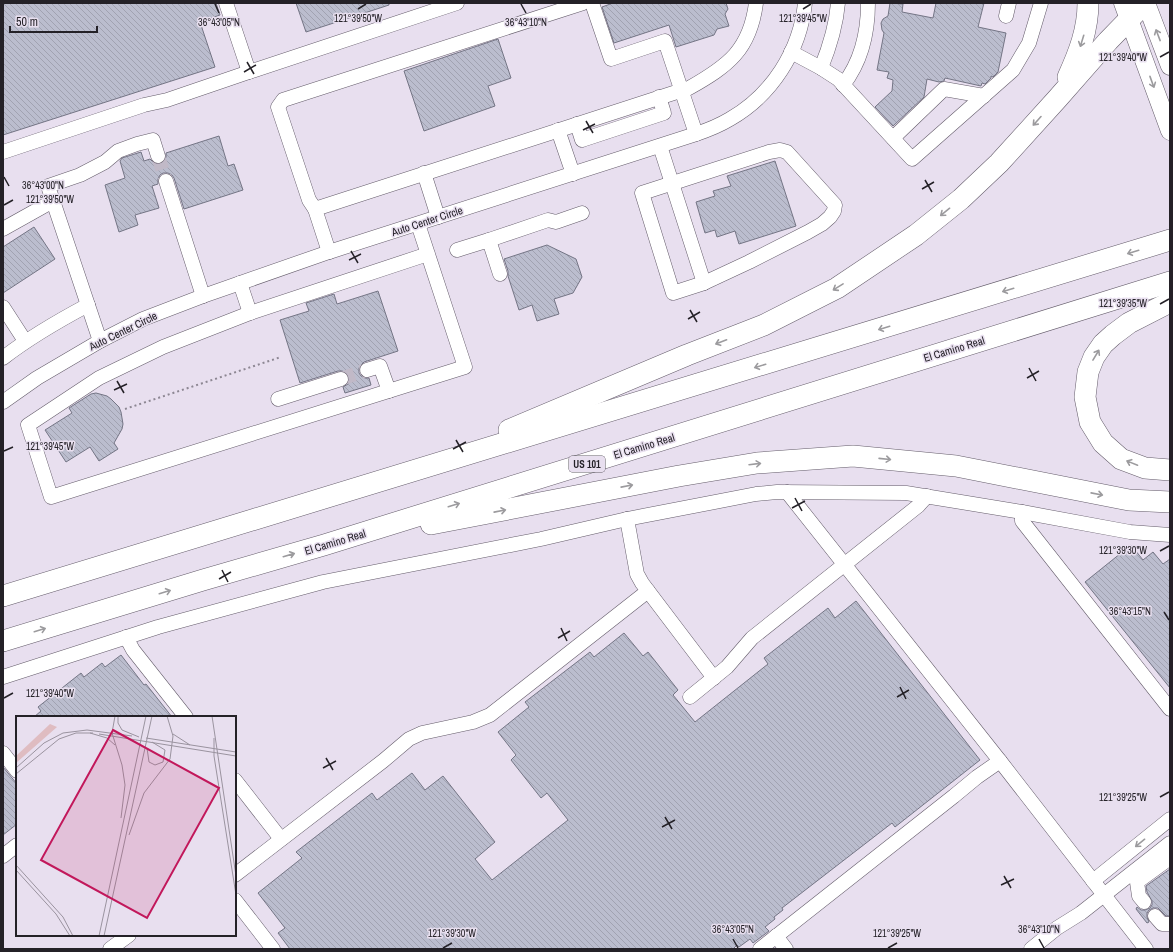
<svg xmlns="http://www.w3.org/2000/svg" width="1173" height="952" viewBox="0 0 1173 952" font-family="'Archivo Narrow',sans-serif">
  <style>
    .building { fill: url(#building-back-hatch); stroke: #747585 }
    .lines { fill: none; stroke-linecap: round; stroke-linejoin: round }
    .minor-tunnel { stroke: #c1b9c7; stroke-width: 14; stroke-dasharray: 14 7; stroke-linecap: butt }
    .minor-casing { stroke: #645c6a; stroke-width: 15 }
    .major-casing { stroke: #645c6a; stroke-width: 19 }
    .highway-casing { stroke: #645c6a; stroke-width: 22 }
    .path { stroke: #8d8793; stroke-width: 2; stroke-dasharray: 2 3; stroke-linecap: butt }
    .minor { stroke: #fff; stroke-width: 14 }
    .major { stroke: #fff; stroke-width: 18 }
    .highway { stroke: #fff; stroke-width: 21 }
    .oneway { stroke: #9c9b9e }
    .ticks { fill: none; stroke: #242127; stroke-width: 1.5 }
    .labels { text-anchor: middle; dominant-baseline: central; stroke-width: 3; stroke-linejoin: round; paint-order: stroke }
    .shield { fill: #e8dfef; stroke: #5f5a63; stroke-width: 1 }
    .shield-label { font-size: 10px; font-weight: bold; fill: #242127 }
    .street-label { font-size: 11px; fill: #242127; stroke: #e8dfef }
    .inset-road { fill: none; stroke: #9a939f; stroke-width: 1 }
    .view { fill: #c2185b; fill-opacity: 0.15; stroke: #c2185b; stroke-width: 2 }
    .inset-edge { fill: none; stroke: #242127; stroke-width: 2 }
    .ticks-label { font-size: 10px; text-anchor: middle; fill: #242127; stroke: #e8dfef; stroke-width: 3; stroke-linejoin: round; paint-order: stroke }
  </style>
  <defs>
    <pattern id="building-back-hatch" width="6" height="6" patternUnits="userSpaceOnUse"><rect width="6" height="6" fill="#bbbdce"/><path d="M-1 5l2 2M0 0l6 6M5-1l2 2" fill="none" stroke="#a1a2b1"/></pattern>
  </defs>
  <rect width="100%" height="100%" fill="#e8dfef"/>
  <g class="building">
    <path d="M3 3H216L220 15 200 22 215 67 3 135Z"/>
    <path d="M296 3H389V5L306 32Z"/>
    <path d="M613 3H726L728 9 725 14 729 26 717 29 714 35 676 47 669 25 614 43 602 7Z"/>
    <path d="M890 3 903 4 902 12 933 18 936 3H984L978 27 1006 33 998 72 993 77 991 76V78L985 84 982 83 981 86 945 78 944 81 939 82 927 79 924 97 893 126 875 107 892 91 893 80 887 78 889 72 877 70 884 33 882 30 881 23 883 19 888 16Z"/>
    <path d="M498 39 511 78 488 86 495 106 424 131 404 71Z"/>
    <path d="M219 136 228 166 234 164 243 190 184 209 174 178 172 175 168 173H163L160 175 158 179V184L152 186 159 208 135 215 138 225 119 232 105 185 125 178 120 161 122 158 141 152 144 161 150 159 153 162 156 164H160L164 161 166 157V153Z"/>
    <path d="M775 161 796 226 739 244 735 231 717 237 715 230 705 233 696 202 715 196 713 191 731 186 727 176Z"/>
    <path d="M34 227 55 259 3 293V247Z"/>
    <path d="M547 245 576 259 582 277 573 293 554 299 559 314 537 321 532 305 519 310 508 276V271L504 259Z"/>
    <path d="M378 291 398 351 364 362 361 365 359 368V373L361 376 365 378H369L371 385 345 393 343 387 348 384 349 380V377L347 373 342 371H338L300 383 280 320 309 311 306 303 334 294 337 304Z"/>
    <path d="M96 393 107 396 111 399 119 407 121 412 123 424 122 429 114 443 118 449 99 461 90 447 66 462 45 430 72 413 69 408 91 394Z"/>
    <path d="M1131 545 1143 560 1153 552 1163 564 1170 559V688L1085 582Z"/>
    <path d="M856 601 980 760 895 827 892 823 782 908 783 910 774 917 775 919 765 927 769 931 753 943 750 939 739 947 737 945 733 949H290L278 933 285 928 258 893 302 858 296 852 372 793 377 800 412 773 425 790 443 776 495 842 475 859 492 880 568 820 547 793 541 798 511 760 516 755 498 732 529 707 525 702 590 652 594 657 624 633 643 656 648 652 678 690 673 695 695 722 768 664 764 658 828 608 835 618Z"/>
    <path d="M121 655 144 685 146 684 172 717H34L41 711 38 707 81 673 84 677 102 663 105 667Z"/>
    <path d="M3 767 17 784V824L3 835Z"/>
    <path d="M1170 869V916H1166L1158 908H1153L1149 910 1147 913V917L1149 922 1147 923 1136 909 1137 907 1141 910H1145L1150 908 1152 905V901L1147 892 1146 886Z"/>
  </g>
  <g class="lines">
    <g class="minor-tunnel">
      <path d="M158 156 166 181"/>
      <path d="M341 379 367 370"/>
    </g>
    <g class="minor-casing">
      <g id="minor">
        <path d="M592 3 611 59 665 41 696 134"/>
        <path d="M1006 16 1009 3"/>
        <path d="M791 52 821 68 838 79 912 159 1013 70 1029 43 1041 3"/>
        <path d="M821 68C830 46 836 27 838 3"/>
        <path d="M249 72 457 3"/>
        <path d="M843 85C861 62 868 32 868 3"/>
        <path d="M577 124 582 140 664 113 659 97"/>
        <path d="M558 130 573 174"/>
        <path d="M893 138 944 89 984 96"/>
        <path d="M660 146 704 283"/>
        <path d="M780 150 787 152 835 205 834 211 830 217 822 224 808 232 749 262 704 283 673 293 642 193 769 152Z"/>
        <path d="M3 152 144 105 167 100 249 72 226 3"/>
        <path d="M424 173 438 217"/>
        <path d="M166 181 203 296"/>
        <path d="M315 209 309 200 278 107 283 100 583 3"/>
        <path d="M418 224 465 367 51 497 28 425 99 378 163 347 250 313 428 254"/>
        <path d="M3 229 53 201"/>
        <path d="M489 240 548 220 556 222 582 213"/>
        <path d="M457 250 489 240 500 274"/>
        <path d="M329 252 315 209 689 88C728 66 750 50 756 3"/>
        <path d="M240 283 250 313"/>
        <path d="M3 307 25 341"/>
        <path d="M100 341 48 186 80 175 105 162 118 151 137 144 153 140 158 156"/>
        <path d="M3 358C30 337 58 321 88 305"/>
        <path d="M367 370 380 366 389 391"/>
        <path d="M278 399 341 379"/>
        <path d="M3 402 37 378 100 341 143 319 203 296 329 252 696 134C708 130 720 125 730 119 772 95 800 51 805 3"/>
        <path d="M787 492 1000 761 1146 949"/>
        <path d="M1022 512V521L1170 709"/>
        <path d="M627 519 637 574 642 583 714 678"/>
        <path d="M126 637 133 650 186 717"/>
        <path d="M3 677 158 627 323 582 541 539 627 519 756 494 777 492 906 493 1022 512 1130 532 1170 535"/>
        <path d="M690 697 727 667 752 638 918 506 927 496"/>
        <path d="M3 753 17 771"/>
        <path d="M235 780 281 839"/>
        <path d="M3 856 17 845"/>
        <path d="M235 875 383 761 409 739 422 733 473 722 490 715 648 591"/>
        <path d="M1093 881 1170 819"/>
        <path d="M235 900 273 949"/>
        <path d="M1144 902 1139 896 1137 882 1170 858"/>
        <path d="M1155 916 1162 924H1170"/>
        <path d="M776 936 786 949"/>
        <path d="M110 949 129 935"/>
        <path d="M760 949 954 796 977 777 1000 761"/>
        <path d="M1031 949 1057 928 1081 913 1170 843"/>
      </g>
    </g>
    <g class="major-casing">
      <g id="major">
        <path d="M1123 3 1170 131"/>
        <path d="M1146 3 1170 66"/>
      </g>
    </g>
    <g class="highway-casing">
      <g id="highway">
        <path d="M1068 77C1079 53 1088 30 1088 3"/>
        <path d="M1170 302 1129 323 1113 335 1103 344 1094 357 1088 372 1085 397 1090 422 1103 443 1121 459 1145 468 1170 470"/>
        <path d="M509 430 687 355 764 325 837 288 916 235 961 199 999 163 1058 98 1108 41 1145 3"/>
        <path d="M431 524 679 476 757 463 853 456 956 466 1129 500 1170 502"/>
        <path d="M3 596 1170 240"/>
        <path d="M3 641 203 580 324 545 1170 282"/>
      </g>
    </g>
    <path class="path" d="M125 409 281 357"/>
    <use href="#minor" class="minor"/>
    <use href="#major" class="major"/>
    <use href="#highway" class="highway"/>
  </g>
  <defs><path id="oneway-shaft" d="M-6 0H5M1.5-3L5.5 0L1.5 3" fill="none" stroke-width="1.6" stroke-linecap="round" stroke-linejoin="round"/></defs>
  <g class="oneway">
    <use href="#oneway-shaft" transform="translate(1158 35) rotate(-111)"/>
    <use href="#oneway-shaft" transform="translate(1082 41) rotate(107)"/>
    <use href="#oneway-shaft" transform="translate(1152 82) rotate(70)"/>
    <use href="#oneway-shaft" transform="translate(1037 121) rotate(132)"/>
    <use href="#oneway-shaft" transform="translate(945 212) rotate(141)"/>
    <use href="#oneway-shaft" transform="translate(1133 252) rotate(163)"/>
    <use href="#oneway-shaft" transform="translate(838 287) rotate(148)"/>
    <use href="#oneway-shaft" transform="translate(1008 290) rotate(163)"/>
    <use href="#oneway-shaft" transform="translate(884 328) rotate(163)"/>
    <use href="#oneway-shaft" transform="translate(721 342) rotate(159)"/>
    <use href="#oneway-shaft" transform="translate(1096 355) rotate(-59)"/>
    <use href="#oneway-shaft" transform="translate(760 366) rotate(163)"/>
    <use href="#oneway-shaft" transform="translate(885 459) rotate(6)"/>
    <use href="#oneway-shaft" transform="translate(1132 463) rotate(-158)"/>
    <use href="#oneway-shaft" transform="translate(755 464) rotate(-7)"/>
    <use href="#oneway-shaft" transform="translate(627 486) rotate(-11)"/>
    <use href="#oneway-shaft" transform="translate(1097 494) rotate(11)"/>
    <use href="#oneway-shaft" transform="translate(454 505) rotate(-17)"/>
    <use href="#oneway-shaft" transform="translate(500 511) rotate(-11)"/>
    <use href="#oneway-shaft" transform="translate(289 555) rotate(-16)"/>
    <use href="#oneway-shaft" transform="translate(165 592) rotate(-17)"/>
    <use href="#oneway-shaft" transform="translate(40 630) rotate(-17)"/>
    <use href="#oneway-shaft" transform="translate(1140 843) rotate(141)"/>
  </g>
  <path class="ticks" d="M215 4 219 13M521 4 526 13M358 9 366 4M803 9 811 4M1160 57 1169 52M247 62 254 74M244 72 256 65M586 121 593 133M583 130 595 124M4 177 9 186M925 180 932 192M922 189 934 182M4 205 13 200M351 251 358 263M349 260 361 254M1160 304 1169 299M690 310 697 322M688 319 700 312M1029 368 1036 381M1027 378 1039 371M117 381 124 393M114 390 127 384M456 440 463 452M453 449 466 442M4 451 13 447M795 498 802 511M792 508 805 501M1160 551 1169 546M222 570 228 582M219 579 231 572M1164 612 1169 620M561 628 567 641M558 638 570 631M900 687 906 699M897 697 909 690M4 698 13 693M326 758 333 770M323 768 336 761M1160 797 1169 792M665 817 672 829M662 827 675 820M1004 876 1011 888M1001 885 1014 879M733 939 738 948M1039 939 1044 948M443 948 452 943M888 948 897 943"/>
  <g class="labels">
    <rect class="shield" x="569" y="456" width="36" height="16" rx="3"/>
    <g class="shield-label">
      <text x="587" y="464">US 101</text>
    </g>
    <g class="street-label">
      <text transform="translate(427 221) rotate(-18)">Auto Center Circle</text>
      <text transform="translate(123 331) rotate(-26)">Auto Center Circle</text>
      <text transform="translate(954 349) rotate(-17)">El Camino Real</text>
      <text transform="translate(644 446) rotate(-17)">El Camino Real</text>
      <text transform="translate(335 542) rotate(-17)">El Camino Real</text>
    </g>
  </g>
  <g transform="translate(16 716)">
    <rect width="220" height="220" fill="#e8dfef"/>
    <path d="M34 8 41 11 0 47V40Z" fill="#dfbcc1"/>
    <path class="inset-road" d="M99 0 96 17 106 49 109 69 105 102M102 0V7L106 14 123 21M196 0 220 160M74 17 91 22 99 29M83 18 220 40M157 18 174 29M130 22 220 36M198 22V40L220 179M131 32 133 46 139 49 147 46 149 34 136 26M0 52 28 27 47 17 71 14 116 20M0 58 43 23 60 17H77M113 119 128 77 154 43 157 20 151 0M0 149 47 201 57 220M0 154 40 198 54 220M83 220 130 0M88 220 136 0"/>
    <path class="view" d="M97 14 203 72 131 202 25 144Z"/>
    <rect width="220" height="220" class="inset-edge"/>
  </g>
  <g class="ticks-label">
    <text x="358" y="22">121°39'50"W</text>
    <text x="803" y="22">121°39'45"W</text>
    <text x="219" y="26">36°43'05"N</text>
    <text x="526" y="26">36°43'10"N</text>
    <text x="1123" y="61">121°39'40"W</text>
    <text x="43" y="189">36°43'00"N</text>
    <text x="50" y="203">121°39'50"W</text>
    <text x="1123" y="307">121°39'35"W</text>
    <text x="50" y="450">121°39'45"W</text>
    <text x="1123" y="554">121°39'30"W</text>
    <text x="1130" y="615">36°43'15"N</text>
    <text x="50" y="697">121°39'40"W</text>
    <text x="1123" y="801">121°39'25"W</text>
    <text x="733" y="933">36°43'05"N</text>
    <text x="1039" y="933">36°43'10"N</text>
    <text x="452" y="937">121°39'30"W</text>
    <text x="897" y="937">121°39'25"W</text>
  </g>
  <rect width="1173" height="952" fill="none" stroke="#242127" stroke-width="8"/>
  <path d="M10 26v6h87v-6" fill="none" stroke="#242127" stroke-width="2"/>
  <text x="16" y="26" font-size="12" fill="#242127" stroke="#e8dfef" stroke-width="3" paint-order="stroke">50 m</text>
</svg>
